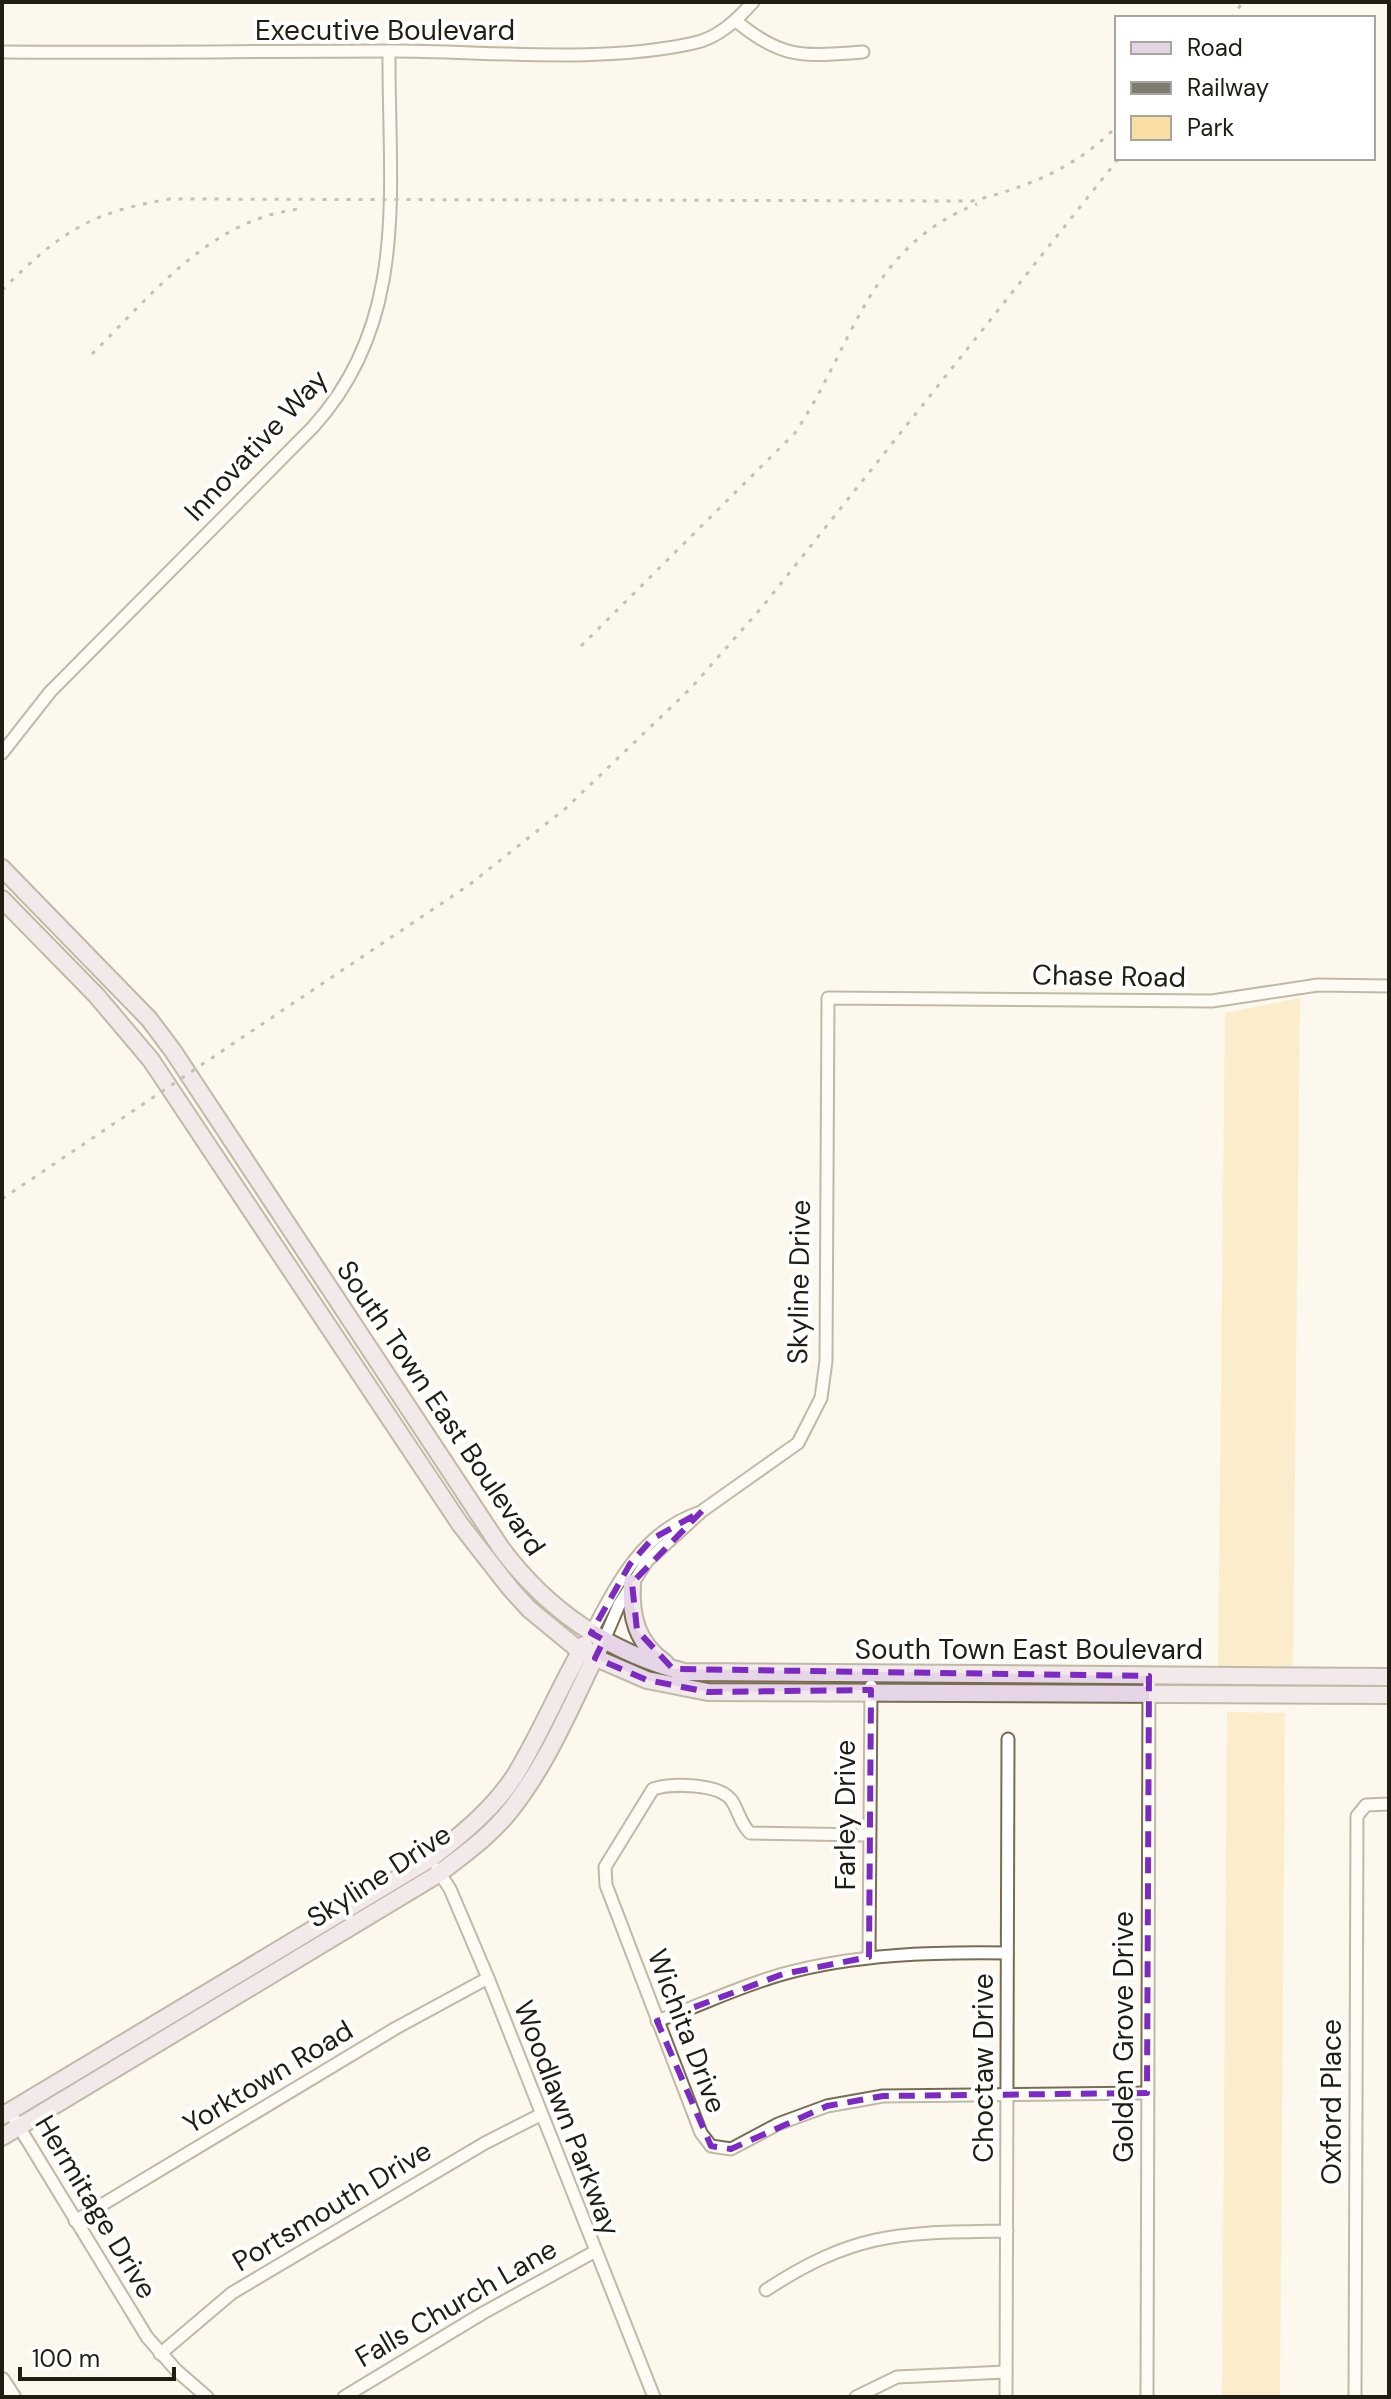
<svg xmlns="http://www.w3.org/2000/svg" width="1391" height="2399" viewBox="0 0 1391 2399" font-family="'DM Sans',sans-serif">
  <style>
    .green { fill: #f9dfa4 }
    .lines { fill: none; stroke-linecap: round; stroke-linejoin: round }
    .minor-casing { stroke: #786d53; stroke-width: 15 }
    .tertiary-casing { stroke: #786d53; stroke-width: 18 }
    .secondary-casing { stroke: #786d53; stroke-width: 20 }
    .minor { stroke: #fff; stroke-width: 11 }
    .tertiary { stroke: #fff; stroke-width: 14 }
    .secondary { stroke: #e6d5e7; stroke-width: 16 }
    .rail { stroke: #807b70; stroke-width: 3; stroke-dasharray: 4 8; stroke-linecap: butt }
    .marked { fill: none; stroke: #7b2cbf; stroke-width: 6; stroke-dasharray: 16 10; stroke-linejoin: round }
    .labels { text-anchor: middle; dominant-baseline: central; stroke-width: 8; stroke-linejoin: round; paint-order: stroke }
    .street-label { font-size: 28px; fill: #211d12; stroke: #fff }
  </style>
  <rect width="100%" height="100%" fill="#fdf8ed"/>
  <g class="green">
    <path d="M1300 998 1293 1666H1218L1225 1013Z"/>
    <path d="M1227 1712 1285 1713 1280 2397H1222Z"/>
  </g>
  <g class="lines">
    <g class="minor-casing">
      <g id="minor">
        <path d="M736 21C783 60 804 56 863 52"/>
        <path d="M2 52C132 53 261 51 391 51 487 51 600 64 694 43 718 38 737 20 753 2"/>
        <path d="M2 753 50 692 313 427C411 319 388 186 389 51"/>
        <path d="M591 1633C617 1583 642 1533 698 1513"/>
        <path d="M604 1640 619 1605 647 1561 702 1511 798 1443 821 1398 826 1361 828 998 1212 1001 1318 985 1389 986"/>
        <path d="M868 1835 750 1833C740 1823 739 1812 732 1801 720 1783 671 1783 653 1789L605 1867 606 1885 701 2133 711 2146 731 2149 778 2124 827 2106 883 2096 1147 2093"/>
        <path d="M437 1869 450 1889 488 1978 654 2397"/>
        <path d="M869 1957 871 1686"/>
        <path d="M657 2021C699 2006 740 1986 783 1974 856 1954 932 1952 1007 1953"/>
        <path d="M10 2112 147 2337 176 2370 207 2397"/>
        <path d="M75 2221 396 2028 488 1978"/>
        <path d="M766 2290C858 2230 902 2233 1007 2231"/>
        <path d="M160 2354 232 2293 485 2143 540 2115"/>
        <path d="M344 2397 483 2313 594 2252"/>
        <path d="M856 2397 897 2377 1006 2372"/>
        <path d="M1006 2397 1008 1739"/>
        <path d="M1147 2397 1149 1676"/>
        <path d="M1355 2397 1357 1816 1366 1805 1389 1804"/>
      </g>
    </g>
    <g class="tertiary-casing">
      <path id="tertiary" d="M2 2380 13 2397"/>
    </g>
    <g class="secondary-casing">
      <g id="secondary">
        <path d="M2 868 149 1019 173 1051 501 1548C547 1610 609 1652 684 1672L1389 1677"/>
        <path d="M2 899 96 995 151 1060 460 1524 510 1588 529 1609 580 1651 647 1680 708 1692 1389 1695"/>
        <path d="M632 1583C630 1617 637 1643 665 1663"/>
        <path d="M2 2116 430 1859C461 1835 492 1810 514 1777 540 1735 559 1688 584 1645"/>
        <path d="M2 2137 440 1873C464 1854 490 1836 509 1812 548 1764 572 1703 599 1649"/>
      </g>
    </g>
    <use href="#minor" class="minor"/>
    <use href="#tertiary" class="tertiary"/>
    <use href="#secondary" class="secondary"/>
    <g class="rail">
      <path d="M1231 18 1243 2"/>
      <path d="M2 290C60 233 89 212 170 199L972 201C1028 187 1076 168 1117 126"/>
      <path d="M92 354C153 294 210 219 300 209"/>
      <path d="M581 646 795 433C854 345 867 247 977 204"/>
      <path d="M2 1199 469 885 566 808 691 688 763 606 1119 158"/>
    </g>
  </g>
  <path d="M0 0H1391V2399H0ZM702 1511 632 1583 637 1630 673 1669 1149 1676 1147 2093 883 2096 827 2106 731 2149 711 2146 657 2021 783 1974 869 1957 871 1690 708 1692 647 1680 595 1658 604 1640 591 1633 630 1564 652 1539Z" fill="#fdf8ed" fill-opacity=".55" fill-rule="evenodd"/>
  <path class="marked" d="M702 1511 632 1583 637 1630 673 1669 1149 1676 1147 2093 883 2096 827 2106 731 2149 711 2146 657 2021 783 1974 869 1957 871 1690 708 1692 647 1680 595 1658 604 1640 591 1633 630 1564 652 1539Z"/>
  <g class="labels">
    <g class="street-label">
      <text x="385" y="30">Executive Boulevard</text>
      <text transform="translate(256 445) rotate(-47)">Innovative Way</text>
      <text transform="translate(1109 976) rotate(1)">Chase Road</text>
      <text transform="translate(799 1282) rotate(-89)">Skyline Drive</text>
      <text transform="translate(441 1408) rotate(56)">South Town East Boulevard</text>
      <text x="1029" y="1649">South Town East Boulevard</text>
      <text transform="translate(845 1815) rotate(-90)">Farley Drive</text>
      <text transform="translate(379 1876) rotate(-33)">Skyline Drive</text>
      <text transform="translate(687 2031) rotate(69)">Wichita Drive</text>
      <text transform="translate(1123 2037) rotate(-90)">Golden Grove Drive</text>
      <text transform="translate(983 2068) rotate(-90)">Choctaw Drive</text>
      <text transform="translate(268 2077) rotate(-31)">Yorktown Road</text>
      <text transform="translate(1331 2102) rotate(-90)">Oxford Place</text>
      <text transform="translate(567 2118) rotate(69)">Woodlawn Parkway</text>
      <text transform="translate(332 2206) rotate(-31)">Portsmouth Drive</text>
      <text transform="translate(96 2207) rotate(59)">Hermitage Drive</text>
      <text transform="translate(456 2303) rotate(-30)">Falls Church Lane</text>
    </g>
  </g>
  <rect width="1391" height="2399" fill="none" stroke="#211d12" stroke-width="8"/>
  <rect x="1115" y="16" width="260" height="144" fill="#ffffff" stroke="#a6a5a0" stroke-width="2"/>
  <rect x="1131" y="42" width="40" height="12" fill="#e6d5e7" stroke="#a6a5a0" stroke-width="2"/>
  <text x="1187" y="56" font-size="24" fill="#211d12">Road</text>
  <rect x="1131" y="82" width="40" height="12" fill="#807b70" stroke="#a6a5a0" stroke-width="2"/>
  <text x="1187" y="96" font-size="24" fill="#211d12">Railway</text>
  <rect x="1131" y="116" width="40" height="24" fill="#f9dfa4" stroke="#a6a5a0" stroke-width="2"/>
  <text x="1187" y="136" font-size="24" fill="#211d12">Park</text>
  <path d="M20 2367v12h154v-12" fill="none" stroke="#211d12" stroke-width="4"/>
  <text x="32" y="2367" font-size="24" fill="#211d12" stroke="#ffffff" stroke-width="6" paint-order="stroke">100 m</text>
</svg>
